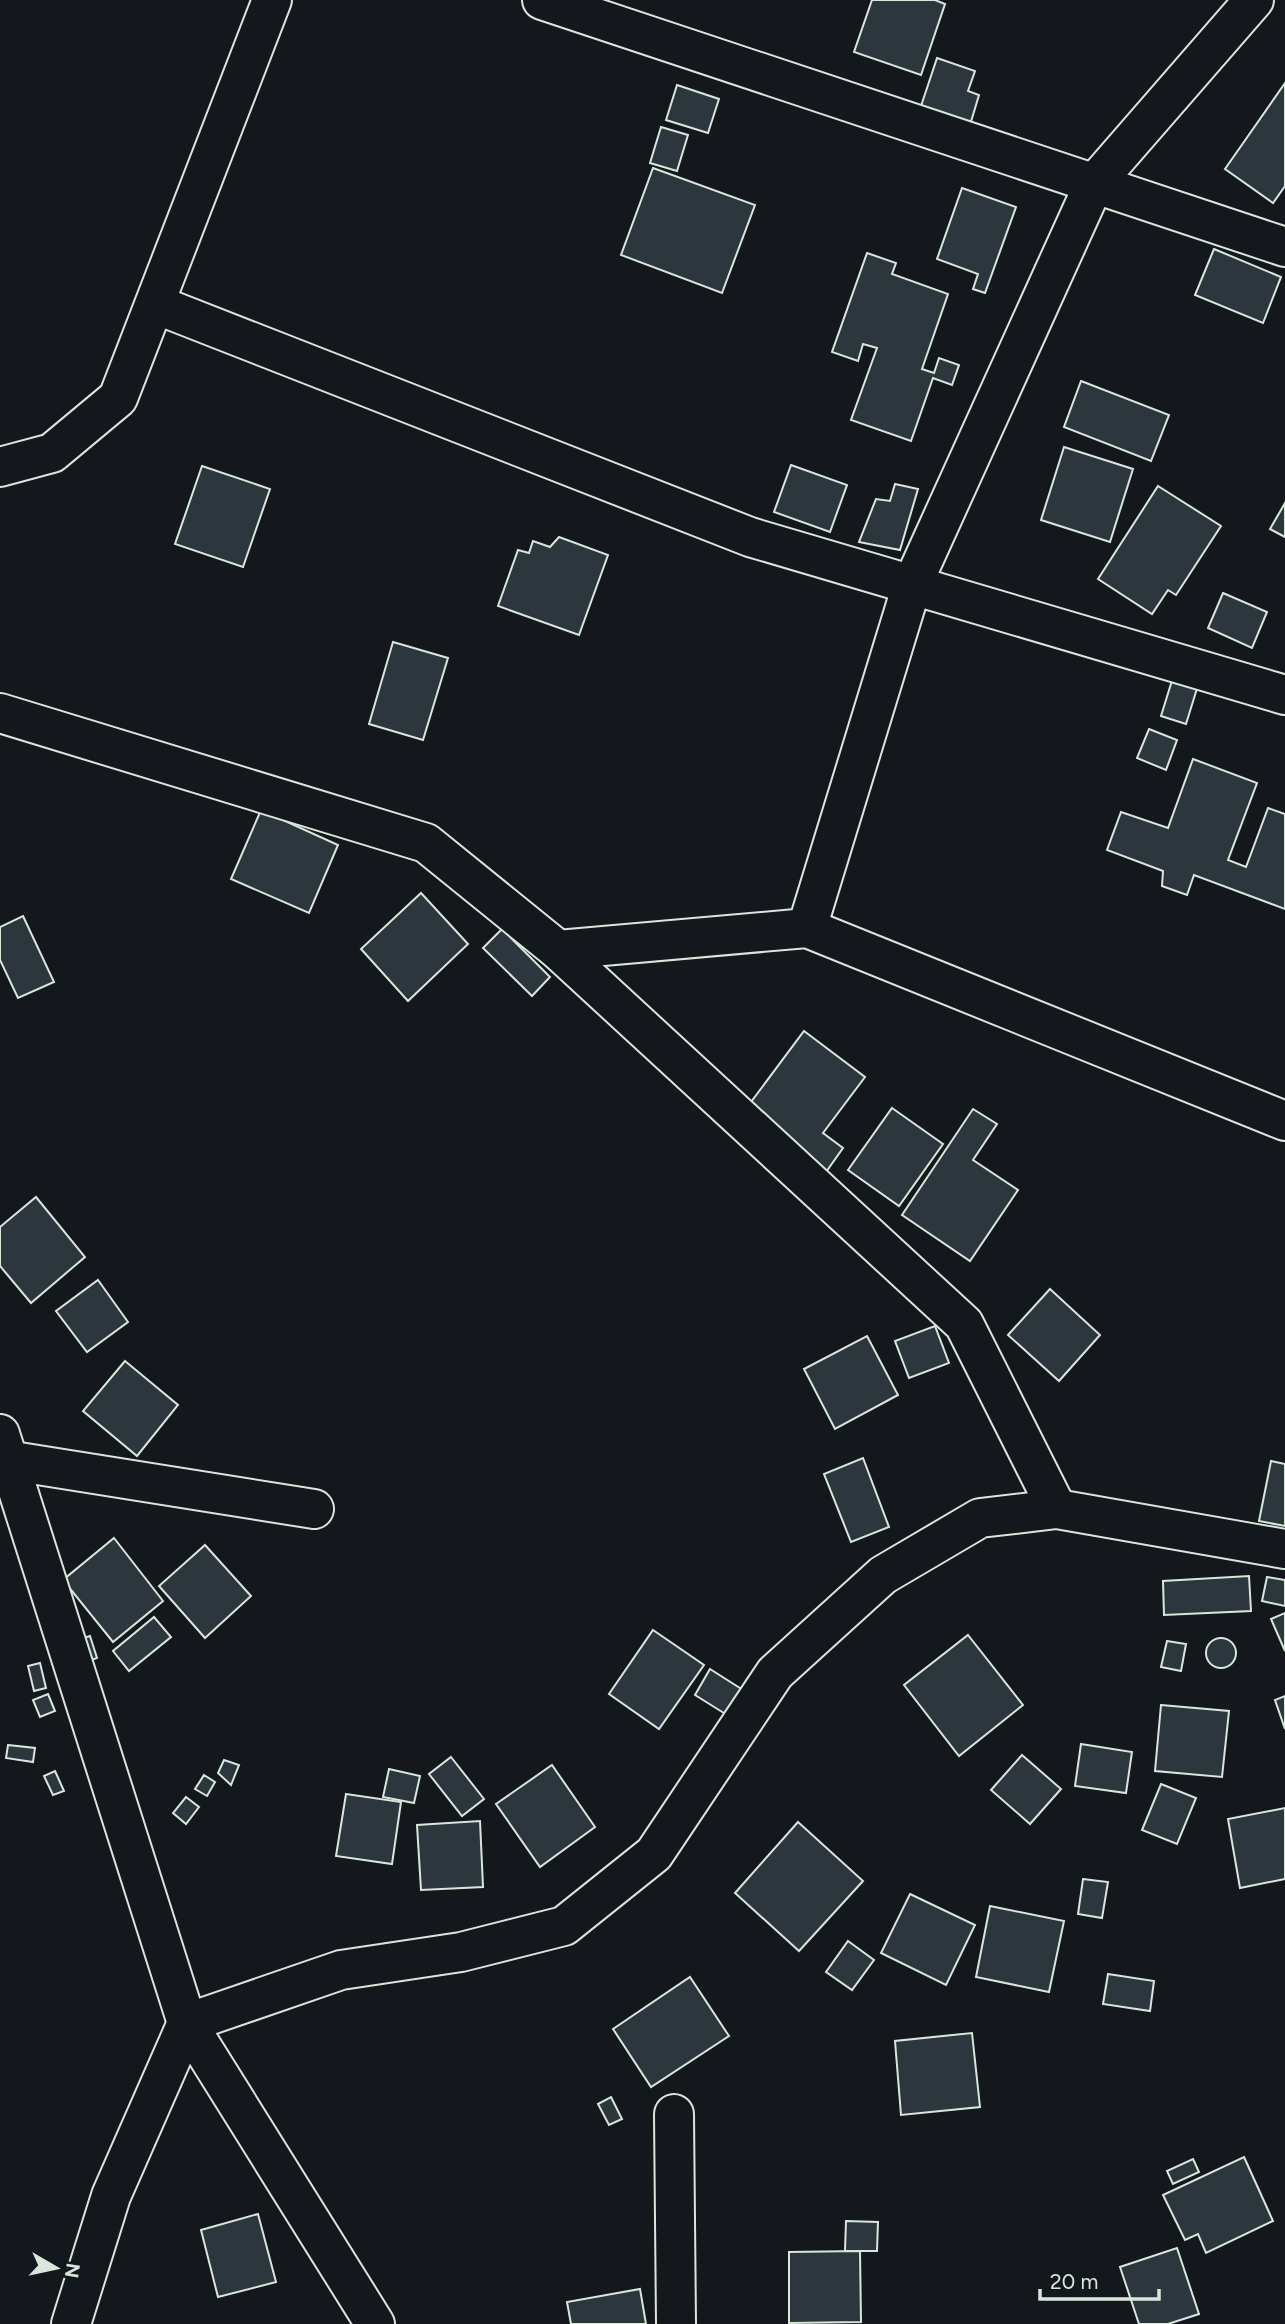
<svg xmlns="http://www.w3.org/2000/svg" width="1285" height="2324" viewBox="0 0 1285 2324" font-family="Figtree,sans-serif">
  <style>
    .building { fill: #2c363c; stroke: #d8e6dc; stroke-width: 2 }
    .lines { fill: none; stroke-linecap: round; stroke-linejoin: round }
    .minor-casing { stroke: #d8e6dc; stroke-width: 42 }
    .minor { stroke: #14181c; stroke-width: 38 }
  </style>
  <rect width="100%" height="100%" fill="#14181c"/>
  <g class="building">
    <path d="M872 0H935L945 4 921 75 854 52Z"/>
    <path d="M937 58 975 71 968 91 979 95 970 125 920 109Z"/>
    <path d="M1285 83V186L1273 203 1225 169Z"/>
    <path d="M677 85 719 99 708 133 666 120Z"/>
    <path d="M661 127 688 135 677 171 650 163Z"/>
    <path d="M653 168 755 205 722 293 621 255Z"/>
    <path d="M962 188 1016 207 985 293 973 289 978 274 937 259Z"/>
    <path d="M1214 249 1281 277 1263 323 1195 295Z"/>
    <path d="M867 253 896 263 892 274 948 294 922 369 934 373 939 358 959 365 952 385 933 378 911 441 851 420 877 348 863 344 858 361 832 352Z"/>
    <path d="M1081 381 1169 415 1151 461 1064 427Z"/>
    <path d="M1064 447 1133 469 1110 542 1041 520Z"/>
    <path d="M791 465 847 485 830 532 774 512Z"/>
    <path d="M202 466 270 489 243 567 175 544Z"/>
    <path d="M895 484 918 489 900 550 859 542 876 499 890 501Z"/>
    <path d="M1158 486 1221 526 1176 595 1168 590 1152 614 1098 579Z"/>
    <path d="M1285 503V537L1270 529Z"/>
    <path d="M559 537 608 555 579 635 498 606 518 550 529 553 533 541 550 547Z"/>
    <path d="M1223 593 1267 612 1252 648 1208 628Z"/>
    <path d="M393 642 448 658 423 740 369 724Z"/>
    <path d="M1174 674 1199 682 1186 724 1161 716Z"/>
    <path d="M1149 729 1177 740 1166 770 1137 758Z"/>
    <path d="M1193 759 1257 783 1228 860 1246 867 1268 808 1285 814V909L1194 875 1187 895 1162 886 1163 871 1107 850 1121 812 1168 828Z"/>
    <path d="M261 810 338 845 309 913 231 879Z"/>
    <path d="M421 893 468 944 408 1001 361 949Z"/>
    <path d="M23 916 54 982 18 998 0 960V927Z"/>
    <path d="M502 929 550 977 532 996 483 948Z"/>
    <path d="M804 1031 865 1077 823 1133 843 1148 826 1172 745 1110Z"/>
    <path d="M892 1108 943 1144 899 1206 848 1170Z"/>
    <path d="M973 1109 997 1124 973 1160 1018 1190 970 1261 902 1215Z"/>
    <path d="M36 1197 85 1257 31 1303 0 1266V1227Z"/>
    <path d="M98 1280 128 1322 87 1352 56 1311Z"/>
    <path d="M1050 1289 1100 1335 1059 1381 1008 1335Z"/>
    <path d="M935 1326 949 1363 909 1378 895 1341Z"/>
    <path d="M867 1336 898 1395 835 1429 804 1369Z"/>
    <path d="M125 1361 178 1405 137 1456 83 1411Z"/>
    <path d="M863 1458 889 1527 851 1542 824 1474Z"/>
    <path d="M1271 1461 1285 1464V1526L1259 1521Z"/>
    <path d="M114 1538 163 1601 113 1642 63 1580Z"/>
    <path d="M205 1545 251 1596 205 1638 159 1586Z"/>
    <path d="M1249 1576 1251 1611 1164 1615 1163 1581Z"/>
    <path d="M1267 1577 1285 1580V1606L1262 1601Z"/>
    <path d="M1285 1613V1651L1271 1619Z"/>
    <path d="M154 1617 171 1637 129 1671 113 1651Z"/>
    <path d="M653 1630 704 1665 659 1729 609 1694Z"/>
    <path d="M968 1635 1023 1705 959 1756 904 1685Z"/>
    <path d="M90 1636 97 1658 81 1664 74 1641Z"/>
    <circle cx="1221" cy="1653" r="15"/>
    <path d="M1167 1641 1186 1644 1181 1671 1161 1667Z"/>
    <path d="M40 1663 46 1688 34 1691 28 1666Z"/>
    <path d="M710 1669 743 1690 727 1715 695 1695Z"/>
    <path d="M48 1694 55 1711 40 1717 33 1700Z"/>
    <path d="M1285 1696V1729L1275 1700Z"/>
    <path d="M1161 1705 1229 1711 1222 1777 1155 1771Z"/>
    <path d="M1081 1744 1132 1752 1126 1793 1075 1786Z"/>
    <path d="M8 1745 35 1748 33 1762 6 1758Z"/>
    <path d="M1022 1755 1061 1789 1030 1824 991 1790Z"/>
    <path d="M451 1757 484 1799 462 1816 429 1774Z"/>
    <path d="M224 1760 239 1765 231 1785 218 1773Z"/>
    <path d="M552 1765 595 1827 540 1867 496 1804Z"/>
    <path d="M389 1769 420 1776 414 1803 383 1797Z"/>
    <path d="M55 1771 64 1791 53 1795 44 1776Z"/>
    <path d="M204 1775 215 1782 207 1796 195 1789Z"/>
    <path d="M1161 1784 1196 1798 1177 1844 1142 1830Z"/>
    <path d="M346 1794 401 1802 392 1864 336 1856Z"/>
    <path d="M186 1797 199 1807 186 1824 173 1813Z"/>
    <path d="M1285 1808V1879L1240 1888 1228 1819Z"/>
    <path d="M480 1821 483 1887 421 1890 417 1825Z"/>
    <path d="M798 1822 863 1881 799 1951 735 1893Z"/>
    <path d="M1083 1879 1108 1882 1102 1918 1078 1914Z"/>
    <path d="M910 1894 975 1925 946 1985 881 1953Z"/>
    <path d="M990 1906 1064 1921 1049 1992 976 1977Z"/>
    <path d="M848 1941 874 1960 852 1990 826 1972Z"/>
    <path d="M1108 1974 1154 1981 1150 2011 1103 2004Z"/>
    <path d="M690 1977 729 2036 651 2087 613 2029Z"/>
    <path d="M972 2033 980 2107 901 2115 895 2041Z"/>
    <path d="M611 2097 622 2119 609 2125 598 2104Z"/>
    <path d="M1244 2157 1273 2221 1206 2253 1198 2234 1185 2240 1163 2195Z"/>
    <path d="M1193 2159 1199 2172 1173 2184 1167 2171Z"/>
    <path d="M258 2214 276 2282 218 2297 201 2230Z"/>
    <path d="M846 2221 878 2222 877 2251H845Z"/>
    <path d="M1177 2248 1199 2314 1168 2324H1139L1120 2267Z"/>
    <path d="M860 2251 861 2322 789 2323V2252Z"/>
    <path d="M640 2289 646 2324H571L567 2302Z"/>
  </g>
  <g class="lines">
    <g class="minor-casing">
      <g id="minor">
        <path d="M542 0 1285 247"/>
        <path d="M155 304 750 537 1285 695"/>
        <path d="M0 467 52 453 118 398 272 0"/>
        <path d="M0 713 426 843 558 950 964 1324 1057 1509"/>
        <path d="M807 928 912 585 1094 184 1254 0"/>
        <path d="M558 950 807 928 1285 1121"/>
        <path d="M0 1434 187 2023 375 2324"/>
        <path d="M0 1459 314 1509"/>
        <path d="M674 2114 676 2324"/>
        <path d="M71 2324 111 2196 187 2023 341 1970 461 1952 564 1926 654 1854 775 1673 883 1575 980 1518 1057 1509 1285 1549"/>
      </g>
    </g>
    <use href="#minor" class="minor"/>
  </g>
  <g transform="translate(56 2268) rotate(99)" stroke="#14181c" stroke-width="5" paint-order="stroke">
  <path d="M0-5L12 26L0 18L-12 26Z" fill="#d8e6dc"/>
  <text y="-10" font-size="19" font-weight="bold" text-anchor="middle" fill="#d8e6dc">N</text>
  </g>
  <path d="M1040 2289v10h119v-10" fill="none" stroke="#d8e6dc" stroke-width="3.5"/>
  <text x="1050" y="2289" font-size="21" fill="#d8e6dc" stroke="#14181c" stroke-width="5" paint-order="stroke">20 m</text>
</svg>
